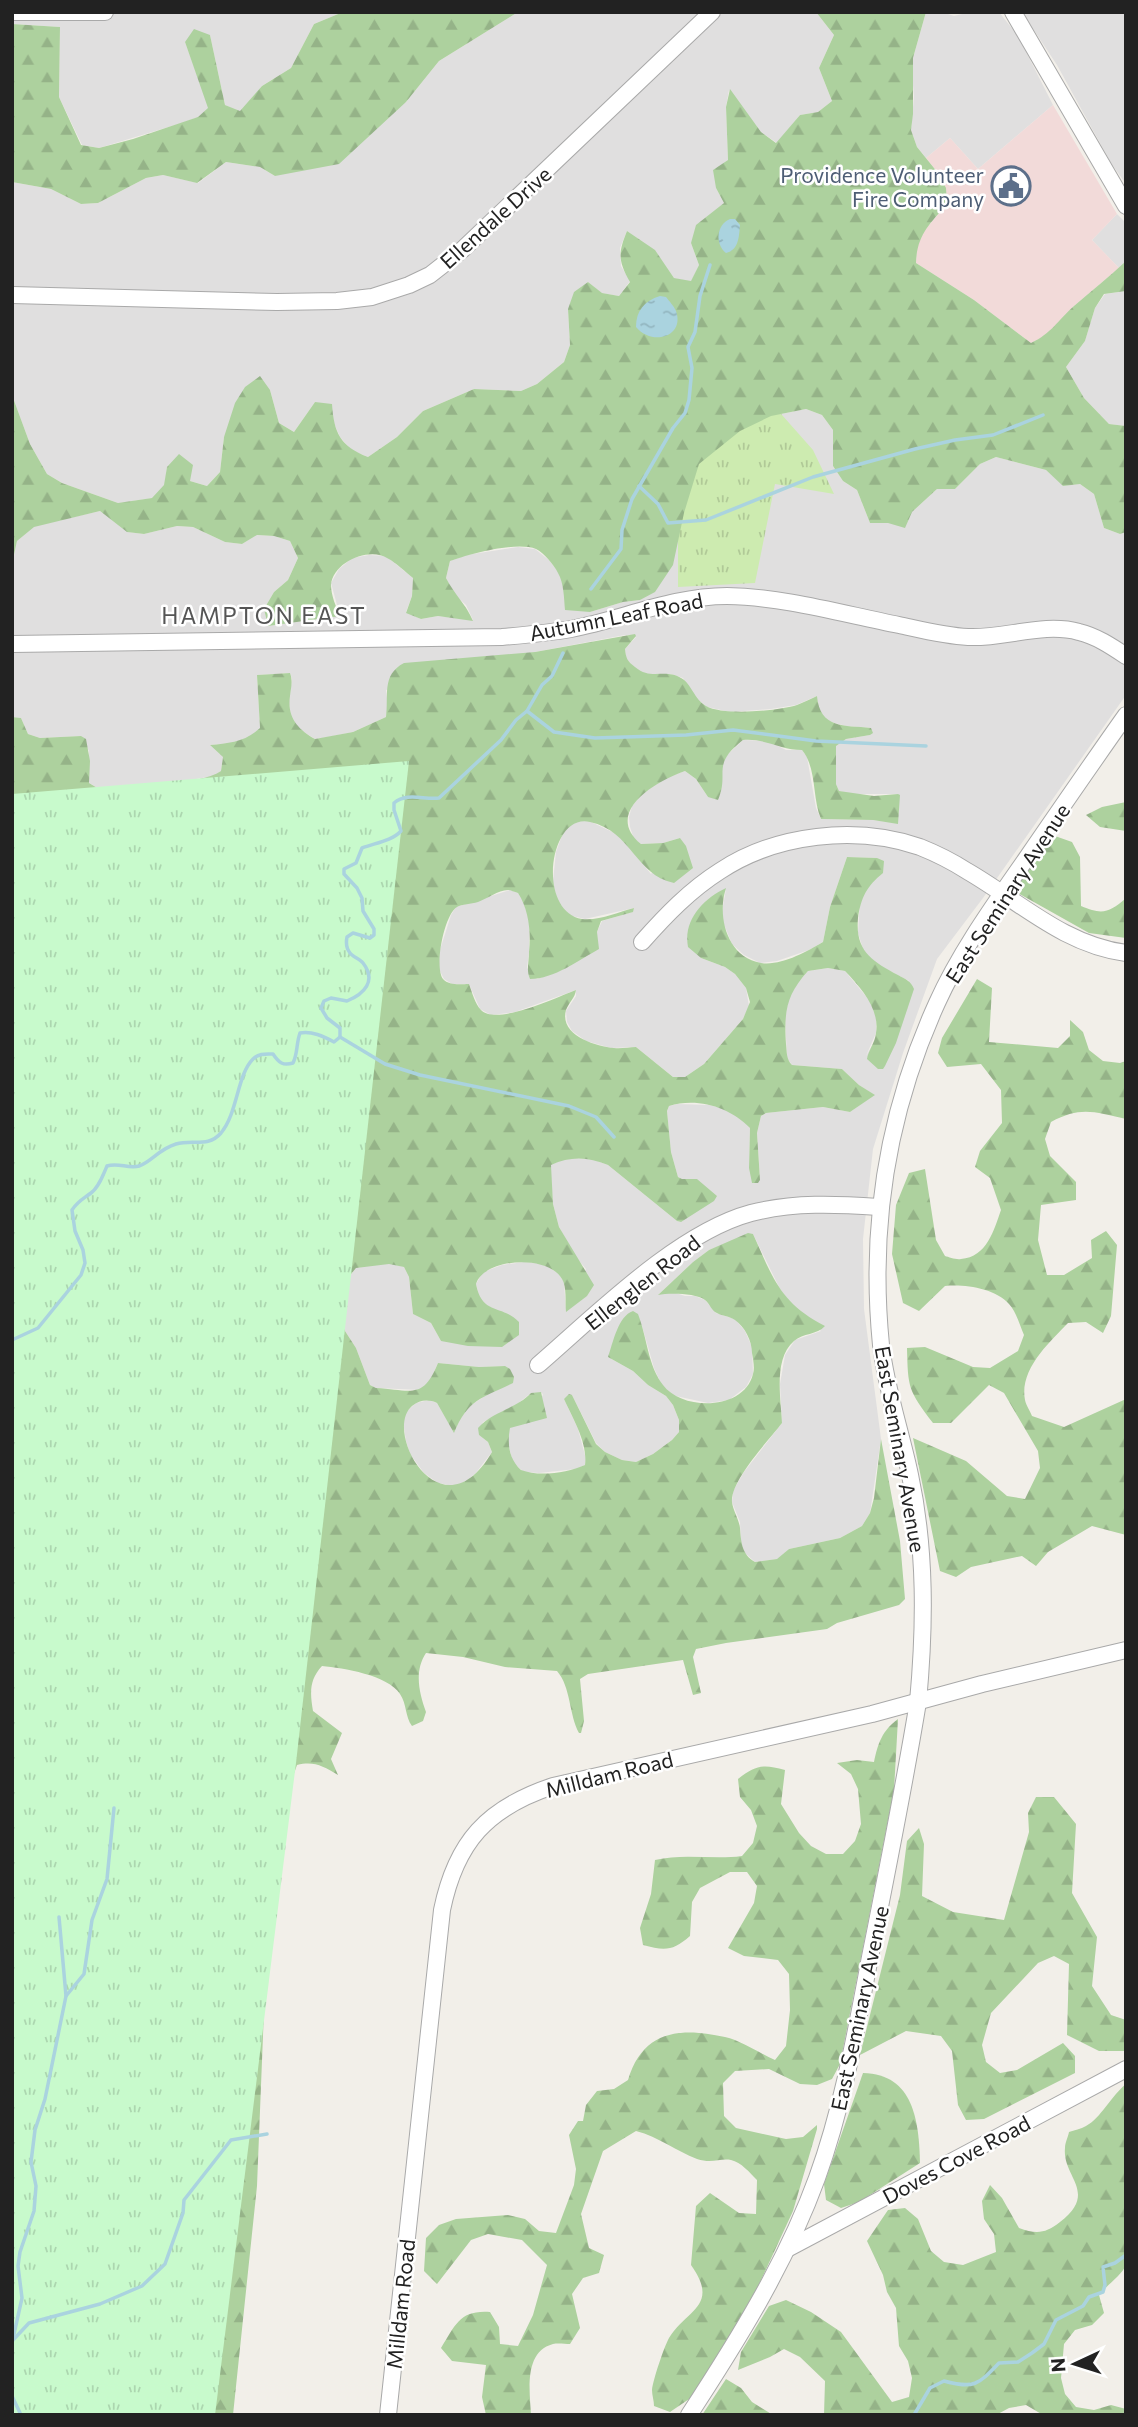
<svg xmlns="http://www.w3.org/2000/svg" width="1138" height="2427" viewBox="0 0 1138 2427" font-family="Commissioner,sans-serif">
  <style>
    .residential { fill: #e0dfdf }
    .commercial { fill: #f2dad9 }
    .grass { fill: url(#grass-tufts) }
    .forest { fill: url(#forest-firs) }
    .park { fill: url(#park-tufts) }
    .water { fill: url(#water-ripples) }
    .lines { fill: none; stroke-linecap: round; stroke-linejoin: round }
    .stream { stroke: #aad3df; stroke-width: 3.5 }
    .minor-casing { stroke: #a9a9a9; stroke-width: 18 }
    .minor { stroke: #fff; stroke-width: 16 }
    .labels { text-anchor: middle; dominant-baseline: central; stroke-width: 5; stroke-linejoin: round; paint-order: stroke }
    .service-label { font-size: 21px; fill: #4e5e75; stroke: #fff; text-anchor: end }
    .street-label { font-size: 21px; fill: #222; stroke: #fff }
    .neighbourhood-label { font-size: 23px; letter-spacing: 2px; fill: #555; stroke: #fff }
  </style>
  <defs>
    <pattern id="grass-tufts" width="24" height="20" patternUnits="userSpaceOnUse" patternTransform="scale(1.75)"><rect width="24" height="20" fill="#cdebb0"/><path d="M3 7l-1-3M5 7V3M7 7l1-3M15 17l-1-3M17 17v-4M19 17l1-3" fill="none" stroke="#b0c997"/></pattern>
    <pattern id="forest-firs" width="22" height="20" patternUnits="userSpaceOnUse" patternTransform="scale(1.75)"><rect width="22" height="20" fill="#add19e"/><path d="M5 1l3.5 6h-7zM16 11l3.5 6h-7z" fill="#95b388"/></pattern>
    <pattern id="park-tufts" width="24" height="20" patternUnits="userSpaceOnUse" patternTransform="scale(1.75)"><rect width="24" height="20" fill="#c8facc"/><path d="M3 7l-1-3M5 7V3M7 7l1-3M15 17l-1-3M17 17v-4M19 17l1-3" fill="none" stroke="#acd6af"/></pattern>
    <pattern id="water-ripples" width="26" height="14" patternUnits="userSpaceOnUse" patternTransform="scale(1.75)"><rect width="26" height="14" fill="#aad3df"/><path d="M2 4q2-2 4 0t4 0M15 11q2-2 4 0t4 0" fill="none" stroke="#92b5bf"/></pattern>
  </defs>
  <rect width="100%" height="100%" fill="#f2efe9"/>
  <g class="residential">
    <path d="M12 12H343L314 24 291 68 262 86 240 112 225 105 210 35 185 42 209 108 198 117 182 123 99 148 82 145 59 97 60 27 12 24Z"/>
    <path d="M518 12H816L834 35 819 68 832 101 818 112 800 115 777 143 761 132 729 90 726 107 728 160 716 188 724 203 691 243 699 265 691 282 674 278 655 251 627 231 620 248 621 266 630 281 619 296 601 293 588 282 568 309 570 345 564 362 537 384 521 391 474 389 423 411 397 437 368 457 351 450 340 437 333 421 315 402 294 432 279 423 270 390 224 437 220 472 207 486 190 481 167 467 165 485 153 498 118 503 62 483 47 474 30 444 12 395V182L51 189 81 204 98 203 146 178 163 175 198 183 226 162 260 167 275 176 406 102 439 61Z"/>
    <path d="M926 12H942L954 16 970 12H999L1018 36 1053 105 978 169 950 138 926 158 917 147 911 130 914 96 912 75 913 58Z"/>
    <path d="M1022 12H1126V184L1111 163 1057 65Z"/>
    <path d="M1117 214 1126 223V261L1119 268 1092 240Z"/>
    <path d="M1126 291V426L1109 424 1084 398 1066 367 1085 341 1095 308 1105 294Z"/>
    <path d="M806 409 822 415 833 430V466L843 481 857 490 870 523H888L912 512 937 489H955L980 464 996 457 1046 470 1063 485 1080 484 1094 494 1104 528 1120 534 1126 532V695L983 898 937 959 903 1053 873 1149 863 1239 864 1309 881 1439 870 1513 862 1526 840 1538 789 1549 778 1559 755 1562 745 1553 741 1543 740 1522 732 1502 733 1491 744 1472 782 1423 780 1384 785 1355 795 1340 821 1331 791 1304 780 1289 753 1234 709 1250 693 1262 659 1294 673 1292 685 1296H695L705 1300 716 1313 735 1319 745 1331 752 1347 753 1374 746 1387 729 1400 708 1403 671 1395 661 1384 654 1368 642 1326 608 1357 633 1371 648 1385 666 1396 673 1405 679 1420V1432L672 1440 653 1454 636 1462 622 1460 605 1452 596 1443 572 1395 564 1399 578 1429 586 1459 585 1465 576 1469 539 1473 524 1472 513 1463 507 1440 510 1428 543 1395 542 1393H531L516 1405 483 1422 479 1435 488 1442 492 1452 475 1474 462 1484 454 1486 438 1483 424 1473 410 1454 406 1441 403 1421 406 1412 416 1403 429 1400 437 1403 454 1432 461 1415 468 1407 482 1398 505 1366 479 1367 438 1363 428 1385 421 1390 376 1388 370 1385 356 1348 345 1331 343 1319 347 1279 356 1268 369 1265 389 1263 404 1267 409 1277 413 1314 431 1323 441 1341 509 1314 491 1309 480 1300 476 1284 483 1272 502 1265 523 1262 541 1263 558 1273 564 1282 566 1311 586 1269 576 1257 559 1227 553 1204 550 1165 562 1160 577 1158 595 1160 608 1165 677 1221 681 1222 682 1179 678 1177 671 1152 667 1111 669 1106 677 1104 709 1105 726 1109 742 1119 750 1128 749 1168 760 1180 757 1133 761 1116 766 1113 823 1107 850 1112 874 1095 859 1085 842 1069 792 1065 787 1058 785 1015 789 998 798 982 808 971 828 968 845 971 869 1000 876 1016V1033L866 1056 909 981 878 965 868 956 864 952 858 933 860 900 870 884 883 872 877 858 847 857 830 907 823 942 809 950 777 961 760 963 744 955 732 944 721 917 726 889 701 958 725 967 735 974 746 988 749 1006 743 1019 704 1064 685 1077H673L636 1047 611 1048 586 1041 572 1031 567 1022 566 1011 576 996V990L515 1012 491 1015 480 1009 469 984H452L444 979 439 969V953L451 915 456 907 510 890 518 893 523 900 529 919V952L527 968 537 979 570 966 597 932 602 921 632 912 634 908 585 919 572 916 563 910 555 895 553 881 556 852 564 830 575 821H589L619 835 651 874 680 838 663 843 641 844 634 839 630 827 629 817 632 806 644 792 668 777 685 771 696 779 708 797 721 793V769L726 756 743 740 768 741 786 750H802L807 757 816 808 821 819 873 820 897 823 898 794H852L839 791 836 784V745L846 739 870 735 871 728 846 726 827 721 818 709 817 696 796 705 771 709 730 712 707 707 696 698 683 678 671 674 644 675 631 664 626 659 625 649 636 637 625 635 535 652 386 690 388 707 386 717 353 732 323 738 315 739 304 732 297 727 291 717 289 702 292 679 290 673 257 675 260 728 253 735 236 743 210 745 223 757 221 771 214 776 184 781 99 789 89 783V751L81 736 40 738 28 734 21 718 12 717V564L17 541 34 526 100 511 128 532 144 534 177 526 193 527 225 542 242 544 256 535 274 536 290 541 298 558 288 580 274 592 264 609 268 626 340 616 331 583 339 569 352 558 369 555 386 556 413 578 412 596 406 612 421 619 438 616 473 620 466 605 453 593 446 578 450 561 466 555 518 547 535 549 549 560 590 612 623 602 640 600 684 513 771 416Z"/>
  </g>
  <path class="commercial" d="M1053 105 1117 214 1092 240 1119 268 1073 307 1047 335 1031 343 974 300 916 263 917 247 924 231 947 204 938 173 926 158 950 138 978 169Z"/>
  <path class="grass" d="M767 398 813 450 834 494 775 484 755 583 678 587V466Z"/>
  <g class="forest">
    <path d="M343 12H518L439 61 406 102 339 164 275 176 260 167 226 162 197 183 163 175 146 178 98 203 81 204 51 189 12 182V24L60 27 59 97 81 145 99 148 133 139 198 117 208 108 185 42 194 29 210 35 225 105 240 111 262 86 291 68 314 24Z"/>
    <path d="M816 12H926L913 58V114L911 130 917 147 938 173 946 188 947 204C929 225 917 235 916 263L974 300 1031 343C1052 333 1057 321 1074 306 1091 291 1109 277 1126 261V291L1104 294 1095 308 1085 341 1066 367 1084 398 1109 424 1126 426V532L1120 534 1104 528 1094 494 1080 484 1063 486 1046 470 996 457 980 464 955 489H937L912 512 905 528 888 523H870L857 490 843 481 833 466V430L822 415 806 409 771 416 740 431 699 464 684 513 673 565 655 592 640 600 623 602 590 612 565 610C564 599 564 583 558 573 554 565 544 553 536 549 517 541 469 554 450 561L446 578C454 594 466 604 473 621L438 616 421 619 406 613 412 596 413 578C405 572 397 563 387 558 369 547 333 562 331 585 331 595 336 607 340 616L268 626 264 609 274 592 288 580 298 558 290 541 274 536 257 535 242 544 225 542 193 527 177 526 144 534 127 532 100 511 34 527 17 541 12 564V395L30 444 47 474 62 483 118 503 152 498 164 485 167 467 179 454 193 465 190 481 207 486 220 472 224 437 235 403 245 387 260 376 270 390 279 423 294 432 315 402 332 404C334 433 340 446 368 457L397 437 423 411 474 389 521 391 537 384 564 362 570 345 568 309 574 292 588 282 602 293 619 296 630 282C618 261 618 253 627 231L655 250 674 278 691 281 699 265 691 243 696 225 724 203 716 188 713 170 728 160 726 107 730 89 761 132 776 143 800 115 818 112 832 101 819 68 834 35Z"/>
    <path d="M635 634 636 636 625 649C626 658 627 661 635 667 652 681 664 668 681 678 691 683 694 699 706 706 723 716 778 711 797 705 804 702 811 699 817 696 820 729 844 725 871 728L873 733 870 735 846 739 836 746V784L839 791 874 796 898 794 900 795 898 824 873 820 821 819C812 798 817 768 802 750 781 750 765 738 743 740 710 766 730 772 718 800L708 797 696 779 685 771C658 780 602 812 641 844L663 843 680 838 686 846 693 868 674 883C635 875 632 831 590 822 549 812 536 911 582 919 599 921 618 912 634 908L633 912 601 921 597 932 599 949C579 960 554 979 530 979 526 970 529 962 529 952 531 932 529 910 518 893 514 892 511 890 508 890 498 890 487 899 478 902 471 904 462 904 457 907 444 915 434 967 443 979 449 986 461 984 469 984 472 992 475 1004 481 1010 497 1026 557 997 576 990 575 998 569 1002 566 1010 559 1035 595 1046 614 1048 621 1049 629 1047 636 1047L673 1077H685L704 1064 743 1019 750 1002 746 988 735 974 725 967 701 958 688 947C683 920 703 899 726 888 717 915 726 957 761 963 781 966 806 952 823 942L830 907 847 857 877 858 884 861 883 873C867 886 861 897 858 918 855 951 872 961 898 975 905 979 911 981 914 989L896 1043 885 1066 883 1069H878L867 1059C868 1051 875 1043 876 1033 880 1009 861 988 845 971L828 968 808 971C786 995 784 1012 786 1044 787 1052 786 1059 792 1065L842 1069 859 1085 875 1095 850 1112 823 1107 766 1113 761 1116 757 1133 760 1180 758 1183H752L749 1168 750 1128C730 1107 697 1097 669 1106L667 1111 671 1152 678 1177 682 1179H697L717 1196 714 1201 681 1222 677 1221 608 1165C588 1157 571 1156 551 1165L553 1204 559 1227 594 1285 587 1296 566 1312C565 1302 567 1287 562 1279 548 1254 484 1258 476 1284 482 1316 502 1304 519 1322V1335L502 1347 468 1346 441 1341 431 1323 413 1314 409 1277 404 1267 389 1264 356 1268 347 1279 343 1319 345 1331 356 1348 370 1385 376 1388C412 1390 423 1400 438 1363L479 1367 505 1366 510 1369 514 1377 513 1383C482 1398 468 1399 454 1433L437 1403C428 1399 420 1400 412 1406 382 1432 442 1538 492 1452L488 1442 479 1435 478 1428C493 1411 516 1409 531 1393L541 1392 547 1418 510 1428C507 1444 509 1459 521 1470 539 1477 567 1473 585 1465 588 1443 573 1419 564 1399L569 1394 572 1395 596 1444 605 1452 622 1460 636 1462 653 1454 672 1440 679 1432V1420L673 1405 666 1396 648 1385 633 1371 608 1357C613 1343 618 1316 633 1311L638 1314C647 1337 648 1366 663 1385 682 1411 744 1411 753 1374 755 1368 753 1359 752 1353 752 1341 745 1327 735 1320 730 1316 721 1316 715 1312 711 1309 709 1303 705 1300 695 1293 669 1293 658 1295L693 1262 709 1250 748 1233 753 1234C773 1278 780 1303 825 1326 817 1335 803 1333 794 1341 773 1359 781 1399 782 1423 769 1440 730 1481 732 1502 733 1511 739 1519 740 1528 741 1542 742 1555 755 1562L777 1559 789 1549 840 1538 862 1526 870 1513 874 1498 881 1439 900 1541 905 1599 899 1605 837 1623 827 1629 726 1643 696 1649 693 1657 701 1693 693 1695 683 1660 588 1674 580 1679 584 1721 581 1733H579C569 1715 571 1687 557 1671L505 1667 463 1657 426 1653C414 1671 419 1693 426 1712L423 1721 412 1726C405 1717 407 1704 400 1694 388 1675 343 1668 322 1666 309 1680 310 1693 313 1711L342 1733 331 1759 338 1775C323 1766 314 1761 297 1765L289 1788 269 1885 257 2186 233 2415H12V717L21 718 28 734 40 738 81 736 86 739 90 761 89 783 99 789C127 786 199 786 221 771L223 757 210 745C229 743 245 742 260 728L257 675 290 673C293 681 291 688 290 696 287 718 298 729 315 739L353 732 386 717C389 696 381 675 404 663L535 652Z"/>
    <path d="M1126 802V831L1100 827 1086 815 1102 807Z"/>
    <path d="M1055 836 1072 842 1080 857 1081 906C1102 915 1109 913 1126 898V938L1089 933 1014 891 1028 856 1037 841Z"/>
    <path d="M977 979 992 988 989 1042 1058 1048 1070 1036V1020L1083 1032 1089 1050 1103 1061 1120 1063 1126 1061V1119C1094 1112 1081 1106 1051 1122L1045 1139 1050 1156 1076 1182V1200L1041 1205 1038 1240 1047 1275H1064L1092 1258 1091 1240 1106 1231 1117 1245 1111 1316 1103 1333 1086 1322 1068 1323C1050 1342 1019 1369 1025 1400 1026 1405 1030 1411 1032 1416L1064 1427 1126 1399V1535L1092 1526 1048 1552 1036 1566 1022 1556 971 1567 956 1577 940 1571 913 1438 966 1461 1007 1496 1025 1499 1040 1468 1038 1451 1004 1393 989 1385 951 1423H933C908 1390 908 1388 907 1348L925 1347 973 1367 990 1368 1018 1351 1024 1335C1020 1326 1016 1311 1009 1304 995 1288 964 1284 945 1286L919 1311 903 1303 892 1254 896 1205 909 1173 925 1169 936 1240 945 1256C949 1257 956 1260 961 1259 987 1257 994 1230 1001 1210L990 1178 975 1167 980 1151 1002 1123 1001 1090 981 1064 947 1067 938 1053 942 1038Z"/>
    <path d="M898 1719 894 1790 840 2064 832 2079 817 2085 800 2084 769 2069 735 2071 723 2083 724 2116 736 2128 786 2139 803 2137 817 2125V2129L793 2211 743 2319 698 2393 670 2412 654 2406C654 2401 652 2395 652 2390 653 2380 664 2347 669 2338 687 2309 720 2306 691 2265L696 2206 710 2193 739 2213 756 2214 757 2180C750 2173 741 2162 731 2160 720 2158 712 2164 697 2159 676 2151 659 2137 636 2131L603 2151 581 2214 589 2248 604 2255 599 2273 583 2278 572 2294 580 2328 570 2344C565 2344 558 2343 553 2344 523 2352 530 2393 531 2415H486L482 2397 486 2365 452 2361 441 2348C456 2324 460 2310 490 2312L499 2327 500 2344 518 2346 533 2315 547 2265 522 2240 488 2234 471 2240 437 2284 424 2271 426 2238 439 2225 456 2219 508 2215 525 2219 539 2231 556 2233 574 2185 576 2169 569 2135 578 2121H583L586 2105 597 2091 614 2089 628 2080C643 2030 680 2027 725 2037 742 2041 759 2053 775 2060L786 2046 790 2010 789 1974 778 1960 744 1956 728 1948 754 1903 757 1886 747 1872H730L700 1888 692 1902 690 1936C673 1951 665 1951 643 1945L640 1928 651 1894 655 1860C684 1853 713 1860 742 1856L753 1843 757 1826 751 1810 740 1797 738 1779C756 1765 763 1764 785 1770L781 1804 799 1833 811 1846 826 1854H843L855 1841 861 1824 858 1789 851 1774 837 1763 857 1760 874 1762C878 1743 882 1731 898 1719Z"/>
    <path d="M1036 1797H1054L1076 1824 1072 1893 1097 1937 1092 1986 1111 2015 1126 2020V2051H1099L1067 2035 1069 1964 1054 1956 1038 1963 991 2013 982 2045 986 2062 1000 2073 1017 2070 1063 2043 1075 2056V2073L984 2119 966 2120 958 2105 952 2051 941 2036 906 2031 860 2055 900 1895 907 1841 919 1828 924 1844 922 1896 953 1912 1004 1920 1029 1832 1028 1813Z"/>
    <path d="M863 2073C914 2074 919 2122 920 2163L859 2202 841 2208 826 2200 824 2184Z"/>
    <path d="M1126 2084V2265C1122 2275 1107 2285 1099 2295L1104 2313 1092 2325 1075 2330 1064 2344 1061 2378 1065 2394 1076 2407 1094 2410 1111 2405 1126 2409V2415H1043L1026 2405 1009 2408 996 2415H824L825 2381 800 2357 784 2349 770 2357 738 2370 741 2352 769 2306 786 2300 811 2312 841 2332 892 2402 909 2397 912 2378 908 2361 899 2346 896 2308 887 2292 883 2275 867 2241 888 2210 905 2208 918 2219 931 2251 944 2262 963 2265 996 2252 994 2234 984 2219 982 2201 990 2185 1002 2198 1019 2228C1036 2234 1045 2234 1060 2222 1099 2192 1062 2177 1065 2148 1065 2143 1068 2137 1069 2132 1074 2130 1081 2129 1086 2126 1101 2118 1111 2096 1126 2084Z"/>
    <path d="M726 2379 741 2388 752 2402 773 2415H702Z"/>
  </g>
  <path class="park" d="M409 761 296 1763 215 2415H12V794Z"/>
  <g class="water">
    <path d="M730 219H735L740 225C739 236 739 250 726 253 715 244 716 225 730 219Z"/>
    <path d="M660 296 666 297C669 301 674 306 676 311 685 336 653 347 636 327 636 311 644 301 660 296Z"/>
  </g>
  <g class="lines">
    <g class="stream">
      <path d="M639 486 658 504 668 523 706 520 813 477 915 449 955 440 993 435 1043 415"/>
      <path d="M591 589 621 549 622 530 632 499 673 428 685 413 689 400 692 368 688 347 695 332 700 296 710 265"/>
      <path d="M527 711 554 732 595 738 686 735 733 730 816 741 926 746"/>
      <path d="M340 1037 385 1064 420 1075 569 1106 596 1117 614 1137"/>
      <path d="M12 1340 38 1328 81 1275 85 1263 83 1250 75 1231 72 1210C78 1201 83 1199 91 1193 99 1187 103 1175 107 1166 118 1162 128 1169 139 1166 151 1162 159 1149 176 1144 193 1139 208 1148 221 1133 238 1112 237 1075 253 1059 259 1053 266 1054 273 1054 279 1063 283 1066 293 1063 298 1053 296 1044 300 1033 312 1031 323 1036 334 1042L340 1037V1028L327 1018 321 1008 324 1001 331 998 347 1001C364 994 377 981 363 963 360 959 353 957 350 953 346 948 346 942 347 937L353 933 370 938 374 935V929L363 911 362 898 357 888 344 874V869L356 863 362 848C375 843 392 841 401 831L394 810V803C407 792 424 800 439 798L501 740 516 720 527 711 542 685 552 676 563 653"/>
      <path d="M66 1996 84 1974 92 1920 107 1879 114 1808"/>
      <path d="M14 2339 29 2323 100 2304 142 2286 165 2264 183 2213 184 2200 231 2140 267 2134"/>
      <path d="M12 2343 22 2298 18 2266 20 2252 34 2211 36 2186 31 2162 35 2130 45 2099 66 1996 59 1917"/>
      <path d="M12 2396 21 2415"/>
      <path d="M914 2415 930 2388 944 2381C974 2389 978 2385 999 2363L1018 2362 1032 2353 1044 2344 1056 2320 1083 2306 1089 2297 1103 2292 1105 2285 1103 2267 1115 2263 1126 2255"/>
    </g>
    <g class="minor-casing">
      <g id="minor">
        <path d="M12 12H105"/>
        <path d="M1013 12 1126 206"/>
        <path d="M12 295 277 302 337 301 372 297 409 285 430 275 462 250 712 12"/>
        <path d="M12 644 502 637C525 635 548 633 571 629 623 619 673 596 727 596 785 597 843 614 899 625 922 630 945 636 968 637 1004 639 1043 622 1079 632 1096 636 1111 646 1126 656"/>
        <path d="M642 942C666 915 690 890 720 871 776 834 856 825 920 847 935 853 953 862 967 871 1019 901 1064 945 1126 953"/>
        <path d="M538 1365C596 1315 677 1233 751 1213 794 1202 836 1204 879 1207"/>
        <path d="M787 2249 1126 2069"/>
        <path d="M388 2415 442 1910C456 1842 487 1808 553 1786L872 1714 982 1684 1126 1650"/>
        <path d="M689 2415C738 2340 786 2263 817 2178 843 2106 856 2031 870 1957 887 1872 904 1787 918 1702 925 1626 926 1550 910 1475 901 1432 886 1389 881 1345 869 1225 887 1113 937 1003 960 952 994 905 1026 859 1059 811 1092 763 1126 715"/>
      </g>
    </g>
    <use href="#minor" class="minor"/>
  </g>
  <defs>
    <g id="civic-ring" transform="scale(2.0125)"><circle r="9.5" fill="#fff" stroke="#5c6f8a" stroke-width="1.5"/><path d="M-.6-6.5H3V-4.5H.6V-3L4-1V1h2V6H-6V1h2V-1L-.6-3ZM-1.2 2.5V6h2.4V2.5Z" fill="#5c6f8a"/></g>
  </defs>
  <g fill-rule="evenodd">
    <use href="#civic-ring" x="1011" y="186"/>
  </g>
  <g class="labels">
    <g class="service-label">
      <text x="984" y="174">Providence Volunteer<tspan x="984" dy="24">Fire Company</tspan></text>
    </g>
    <g class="street-label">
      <text transform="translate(495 217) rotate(-42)">Ellendale Drive</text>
      <text transform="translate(616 616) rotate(-11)">Autumn Leaf Road</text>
      <text transform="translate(1007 893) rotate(-57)">East Seminary Avenue</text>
      <text transform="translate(642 1282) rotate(-38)">Ellenglen Road</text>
      <text transform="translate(901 1449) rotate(80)">East Seminary Avenue</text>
      <text transform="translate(609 1774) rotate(-14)">Milldam Road</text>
      <text transform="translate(859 2008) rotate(-78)">East Seminary Avenue</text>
      <text transform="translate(956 2159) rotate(-28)">Doves Cove Road</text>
      <text transform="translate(400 2304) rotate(-84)">Milldam Road</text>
    </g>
    <g class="neighbourhood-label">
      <text x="264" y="615">HAMPTON EAST</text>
    </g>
  </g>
  <rect width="1138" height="2427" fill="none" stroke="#222222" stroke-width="28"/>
  <g transform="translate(1075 2364) rotate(266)" stroke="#ffffff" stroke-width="5" paint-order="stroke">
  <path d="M0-5L12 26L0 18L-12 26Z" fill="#222222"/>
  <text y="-10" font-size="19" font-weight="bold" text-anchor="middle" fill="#222222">N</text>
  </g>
</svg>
